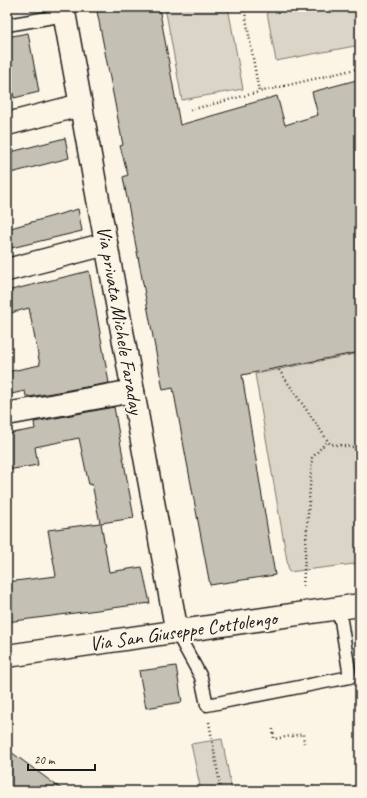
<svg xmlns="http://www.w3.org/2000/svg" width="367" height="798" viewBox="0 0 367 798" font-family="Caveat,sans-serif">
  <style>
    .green { fill: #dbd5c8; stroke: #7c7872 }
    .building { fill: #c4c0b3; stroke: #1c1c1c }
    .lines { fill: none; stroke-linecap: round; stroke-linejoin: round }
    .service-casing { stroke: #1c1c1c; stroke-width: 15 }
    .minor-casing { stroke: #1c1c1c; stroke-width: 25 }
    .path { stroke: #1c1c1c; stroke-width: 2.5; stroke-dasharray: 1 3; stroke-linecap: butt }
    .service { stroke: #fcf5e5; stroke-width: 12 }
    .minor { stroke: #fcf5e5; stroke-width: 22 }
    .labels { text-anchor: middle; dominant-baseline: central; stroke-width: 4; stroke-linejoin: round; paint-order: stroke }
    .street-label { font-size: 20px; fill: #1c1c1c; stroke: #fcf5e5 }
  </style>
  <rect width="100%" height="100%" fill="#fcf5e5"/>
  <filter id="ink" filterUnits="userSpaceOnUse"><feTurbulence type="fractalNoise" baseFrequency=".025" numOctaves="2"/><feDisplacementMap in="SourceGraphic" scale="8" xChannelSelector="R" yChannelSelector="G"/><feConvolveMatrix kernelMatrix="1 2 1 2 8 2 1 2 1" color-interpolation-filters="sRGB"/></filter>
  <g filter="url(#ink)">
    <g class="green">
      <path d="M165 7H228L243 89 182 100Z"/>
      <path d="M266 7H360V45L276 61Z"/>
      <path d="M360 353V562L354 564 289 572 255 374Z"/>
      <path d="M222 739 232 791H201L191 744Z"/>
    </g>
    <g class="building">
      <path d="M118 7H159L180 125 246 106 245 105 277 96 285 125 318 115 312 92 360 79V352L242 375 275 575 210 585 173 388 163 390 123 177 128 175 120 146 123 145 97 11Z"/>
      <path d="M28 33 39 92 14 98 11 83 7 84V37Z"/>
      <path d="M65 138 69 158 7 174V153Z"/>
      <path d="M78 209 82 231 7 249V229Z"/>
      <path d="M89 271 109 383 29 397V396H26L25 391 7 395V372L40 365 29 308 7 314V291Z"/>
      <path d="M114 407 134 518 101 523 109 572 142 567 150 603 7 622V582L56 576 48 530 100 523 92 484 89 485 79 438 35 447 38 465 7 470V434L35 429 34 422Z"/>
      <path d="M176 666 182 702 146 708 139 671Z"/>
      <path d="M7 749 64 791H7Z"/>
    </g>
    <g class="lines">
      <g class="service-casing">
        <g id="service">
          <path d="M7 25 65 15"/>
          <path d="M177 633 201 677 207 705 350 677 339 608"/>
        </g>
      </g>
      <g class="minor-casing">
        <g id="minor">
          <path d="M63 7 177 633"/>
          <path d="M7 124 81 105"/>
          <path d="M7 270 106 244"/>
          <path d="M7 414 133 391"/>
          <path d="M7 656 360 605"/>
        </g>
      </g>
      <g class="path">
        <path d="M244 7 259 92 360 68"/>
        <path d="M190 110 259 92"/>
        <path d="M279 370 330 444 360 448"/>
        <path d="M303 586 312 458 327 441"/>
        <path d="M209 722 221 791"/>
        <path d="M273 729 274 739 303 734 304 743"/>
        <path d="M312 785 313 791"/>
      </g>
      <use href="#service" class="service"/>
      <use href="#minor" class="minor"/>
    </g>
  </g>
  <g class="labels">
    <g class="street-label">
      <text transform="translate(120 320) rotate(80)">Via privata Michele Faraday</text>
      <text transform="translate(183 631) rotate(-8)">Via San Giuseppe Cottolengo</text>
    </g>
  </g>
  <rect width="367" height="798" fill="none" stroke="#fcf5e5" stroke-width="24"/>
  <rect x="12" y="12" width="343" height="774" fill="none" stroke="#1c1c1c" stroke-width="1.5" filter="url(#ink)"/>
  <path d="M28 764v6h67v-6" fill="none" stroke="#1c1c1c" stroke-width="2"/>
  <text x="34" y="764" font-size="12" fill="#1c1c1c" stroke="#fcf5e5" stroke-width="3" paint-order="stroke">20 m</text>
</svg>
